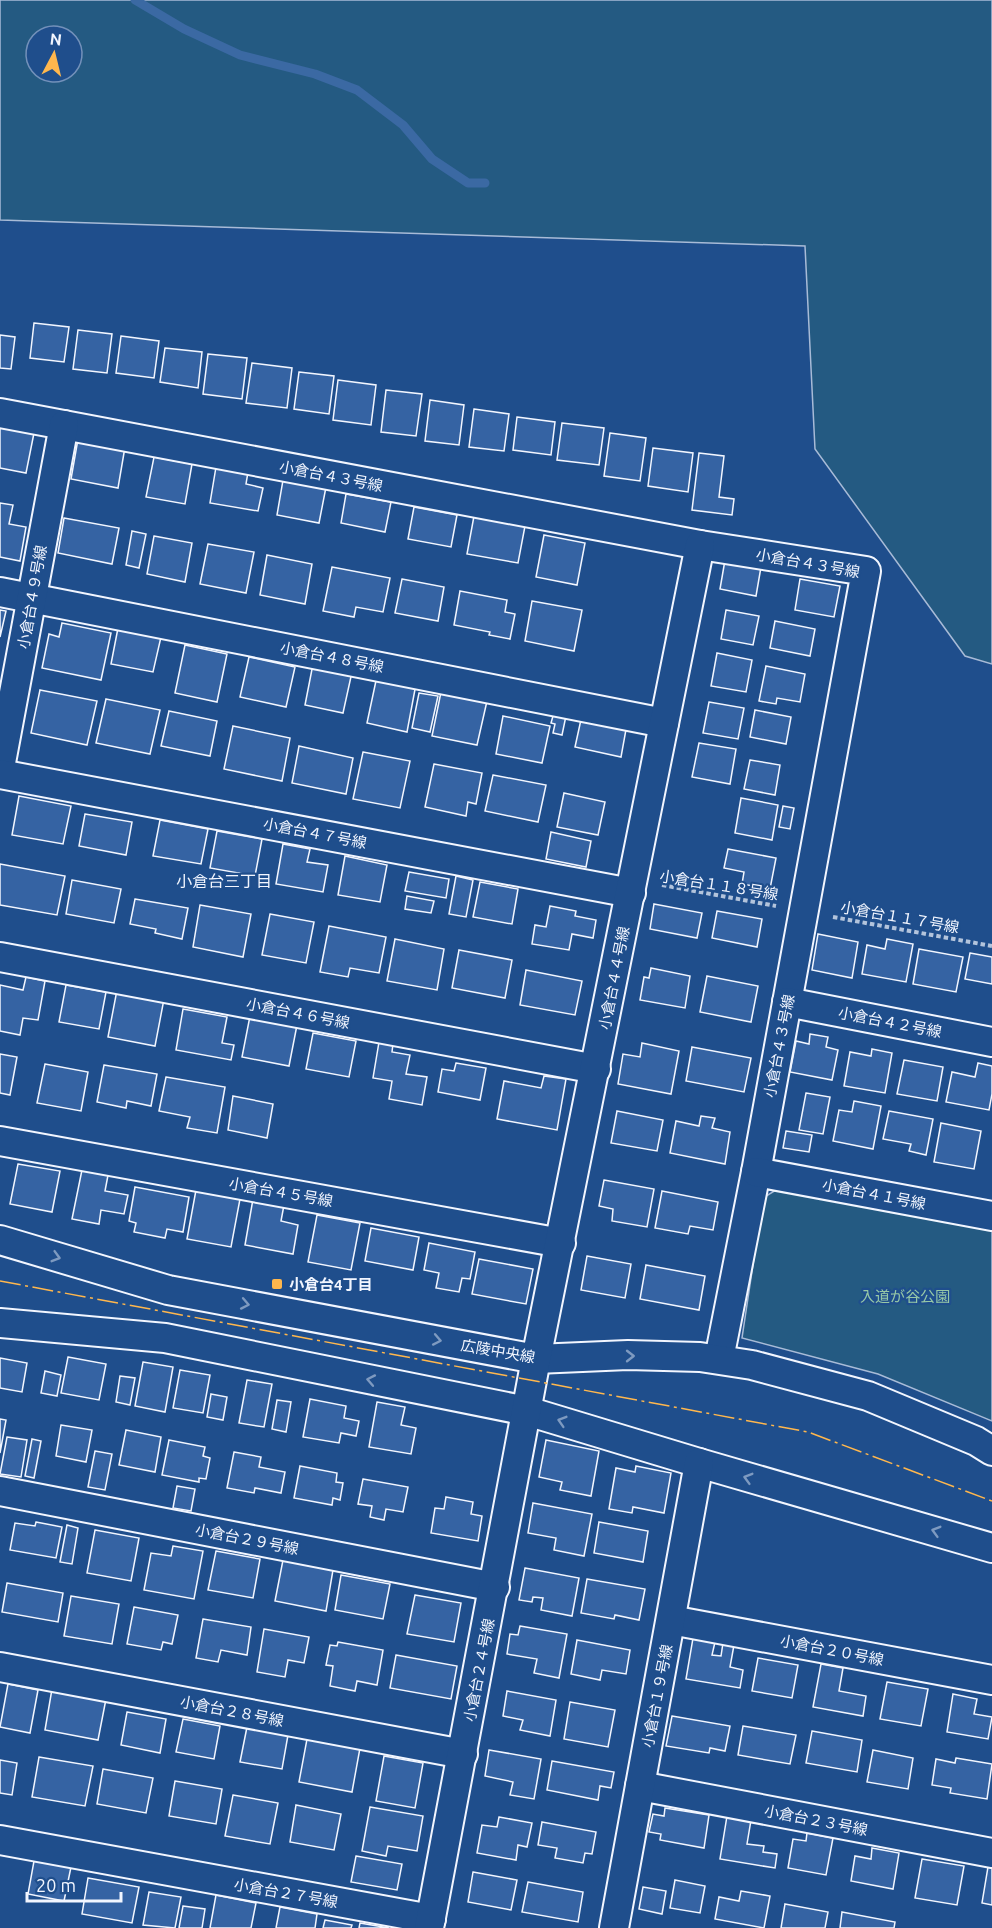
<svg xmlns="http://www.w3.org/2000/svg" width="992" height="1928" viewBox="0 0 992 1928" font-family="Ubuntu,'Noto Sans JP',sans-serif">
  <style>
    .green { fill: #245a82; stroke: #a8bbd7; stroke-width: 1.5; fill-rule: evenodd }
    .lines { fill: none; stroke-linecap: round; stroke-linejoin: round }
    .stream { stroke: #3b69a3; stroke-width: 9 }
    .building { fill: #3563a3; stroke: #f2f6ff; stroke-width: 1.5 }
    .street-casing { stroke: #f2f6ff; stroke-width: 32 }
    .path { stroke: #b3c4dc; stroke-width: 4; stroke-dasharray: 4.5 3; stroke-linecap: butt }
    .street { stroke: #1f4e8c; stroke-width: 28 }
    .power { stroke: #ffb74d; stroke-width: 1.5; stroke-dasharray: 21 4.5 3 4.5; stroke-linecap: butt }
    .oneway { stroke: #7e9ac0 }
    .poi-dot { fill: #ffb74d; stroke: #1f4e8c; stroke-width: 2 }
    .labels { text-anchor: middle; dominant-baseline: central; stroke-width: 4.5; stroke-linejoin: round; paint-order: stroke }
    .street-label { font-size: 15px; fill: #f2f6ff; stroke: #1f4e8c }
    .poi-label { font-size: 15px; font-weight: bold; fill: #f2f6ff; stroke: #1f4e8c; text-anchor: start }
    .park-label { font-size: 15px; fill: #97c8a6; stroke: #1f4e8c }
    .neighbourhood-label { font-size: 16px; fill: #f2f6ff; stroke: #1f4e8c }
  </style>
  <rect width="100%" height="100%" fill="#1f4e8c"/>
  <g class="green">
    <path d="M0 0H992V664L965 656 815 449 805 246 0 220ZM36 36H72V72H36Z"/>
    <path d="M779 1188 992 1228V1421L878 1374 742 1338 763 1198Z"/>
  </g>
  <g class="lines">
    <path class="stream" d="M135 0 184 29 240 55 315 74 357 90 403 125 432 159 468 183H485"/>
  </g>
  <g class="building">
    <path d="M34 323 69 327 64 362 30 358Z"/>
    <path d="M78 330 112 334 107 373 73 369Z"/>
    <path d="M0 335 15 337 11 369 0 368Z"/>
    <path d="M121 336 159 341 154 378 116 373Z"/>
    <path d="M165 348 202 352 198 388 160 382Z"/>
    <path d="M208 354 247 358 242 399 203 394Z"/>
    <path d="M252 363 292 368 287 408 246 403Z"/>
    <path d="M299 372 334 376 329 414 294 409Z"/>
    <path d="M338 380 376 385 371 425 333 420Z"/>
    <path d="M386 390 422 394 416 436 381 432Z"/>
    <path d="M430 400 464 405 459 445 425 441Z"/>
    <path d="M474 409 509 414 504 451 469 447Z"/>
    <path d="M517 417 555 422 551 455 513 450Z"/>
    <path d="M562 423 604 428 599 465 557 460Z"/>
    <path d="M0 427 34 433 26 473 0 468Z"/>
    <path d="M610 433 646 438 640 481 604 476Z"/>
    <path d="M78 439 125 447 118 488 71 479Z"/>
    <path d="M653 448 693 453 688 492 648 486Z"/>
    <path d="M699 453 724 456 719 497 734 499 732 515 692 510Z"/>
    <path d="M154 457 192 464 185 504 146 497Z"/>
    <path d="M216 467 248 472 246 484 263 488 258 511 210 503Z"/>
    <path d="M283 480 326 487 319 523 277 515Z"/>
    <path d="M346 494 391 502 385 532 341 523Z"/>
    <path d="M0 503 13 505 9 524 26 527 20 561 0 557Z"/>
    <path d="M414 507 457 515 451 547 408 539Z"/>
    <path d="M474 516 525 526 518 563 467 554Z"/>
    <path d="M64 518 119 528 112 564 58 553Z"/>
    <path d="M132 531 146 534 139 568 126 565Z"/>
    <path d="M544 535 585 543 577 585 536 577Z"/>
    <path d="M154 536 192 543 185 582 147 574Z"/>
    <path d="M208 544 254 552 246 593 200 584Z"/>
    <path d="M267 555 312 564 305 604 260 595Z"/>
    <path d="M725 560 761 567 756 596 720 589Z"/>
    <path d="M332 567 390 578 383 612 356 607 354 617 323 611Z"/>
    <path d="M402 579 444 587 438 621 395 613Z"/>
    <path d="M800 579 840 586 834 617 795 610Z"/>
    <path d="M460 591 507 600 505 612 515 614 510 639 489 635 490 632 454 625Z"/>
    <path d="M532 601 582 610 574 651 525 641Z"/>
    <path d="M0 610 6 611 0 637Z"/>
    <path d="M726 610 759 616 753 645 721 639Z"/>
    <path d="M775 621 815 629 810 656 770 648Z"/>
    <path d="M62 623 111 633 101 680 42 668 49 634 59 637Z"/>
    <path d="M118 628 161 637 153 672 111 664Z"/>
    <path d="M185 645 227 654 217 702 175 693Z"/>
    <path d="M717 653 752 660 746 692 711 686Z"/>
    <path d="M249 657 295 667 286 707 240 697Z"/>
    <path d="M313 664 352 672 343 713 305 705Z"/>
    <path d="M766 666 805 674 800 702 777 698 776 704 759 701Z"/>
    <path d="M377 676 416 684 407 732 367 723Z"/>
    <path d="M40 690 97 701 87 745 31 733Z"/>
    <path d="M441 692 487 701 477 745 432 736Z"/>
    <path d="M419 693 438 696 430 732 412 728Z"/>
    <path d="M106 699 160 710 150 754 96 743Z"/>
    <path d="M709 702 744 708 738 739 703 733Z"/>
    <path d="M555 709 567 711 562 735 553 733 555 724 551 723Z"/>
    <path d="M755 710 791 717 786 744 750 737Z"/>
    <path d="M169 711 217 721 210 756 161 746Z"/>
    <path d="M582 715 627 724 621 757 575 747Z"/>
    <path d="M503 716 550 726 542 763 496 754Z"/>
    <path d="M233 726 290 738 282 781 224 769Z"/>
    <path d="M699 743 736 749 730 784 692 777Z"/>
    <path d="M299 746 353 758 346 794 292 783Z"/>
    <path d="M363 752 410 761 400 808 353 799Z"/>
    <path d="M750 760 780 765 775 795 744 789Z"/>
    <path d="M434 764 482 773 476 804 468 802 466 816 425 807Z"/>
    <path d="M493 775 546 785 538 822 485 811Z"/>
    <path d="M564 793 605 802 598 835 557 827Z"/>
    <path d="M19 796 71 806 63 844 12 835Z"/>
    <path d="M741 798 778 805 772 840 735 833Z"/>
    <path d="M783 806 794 808 790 829 779 827Z"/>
    <path d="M85 814 132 822 126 855 79 846Z"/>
    <path d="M160 820 208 829 201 864 153 856Z"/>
    <path d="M217 831 262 839 255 876 210 868Z"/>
    <path d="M551 832 591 841 586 867 546 859Z"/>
    <path d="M283 844 310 849 307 862 328 865 323 892 276 884Z"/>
    <path d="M728 849 776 858 770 889 742 884 744 872 724 868Z"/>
    <path d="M345 856 387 865 380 902 338 895Z"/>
    <path d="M0 864 65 876 57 915 0 905Z"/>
    <path d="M409 872 449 879 446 898 405 891Z"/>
    <path d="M456 876 473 880 466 917 449 914Z"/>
    <path d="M72 880 121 889 114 923 66 914Z"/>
    <path d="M480 882 518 889 512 924 473 917Z"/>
    <path d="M407 896 434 901 431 913 405 909Z"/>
    <path d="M135 899 188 908 182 939 155 933 156 929 130 924Z"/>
    <path d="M654 904 702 913 697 938 650 929Z"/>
    <path d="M200 905 251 914 243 957 193 947Z"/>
    <path d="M550 906 576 911 575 916 596 920 593 938 572 934 569 950 532 944 535 925 546 927Z"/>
    <path d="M717 911 762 919 757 947 712 938Z"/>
    <path d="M270 914 314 922 306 963 262 955Z"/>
    <path d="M329 926 386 937 379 973 350 968 348 977 320 972Z"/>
    <path d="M818 934 858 942 852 978 812 970Z"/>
    <path d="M395 939 444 949 437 990 387 981Z"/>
    <path d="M887 939 913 944 906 982 862 974 867 945 885 949Z"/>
    <path d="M919 949 963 957 956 992 913 984Z"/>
    <path d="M459 950 512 960 505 998 452 988Z"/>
    <path d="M970 953 992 957V984L965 979Z"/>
    <path d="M651 968 690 976 685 1008 640 1000 644 977 649 978Z"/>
    <path d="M526 970 582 981 575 1015 520 1005Z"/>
    <path d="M707 976 758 986 751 1022 700 1012Z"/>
    <path d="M26 977 45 981 38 1020 23 1018 20 1035 0 1031V985L23 990Z"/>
    <path d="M66 985 106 992 99 1029 59 1022Z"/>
    <path d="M117 990 164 999 155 1046 108 1037Z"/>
    <path d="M183 1009 227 1017 222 1043 234 1045 231 1060 176 1050Z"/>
    <path d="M250 1016 297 1025 289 1066 242 1057Z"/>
    <path d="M313 1033 356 1041 349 1077 306 1069Z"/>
    <path d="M810 1034 828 1037 826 1047 838 1050 832 1080 790 1072 796 1041 809 1044Z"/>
    <path d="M379 1042 393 1044 392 1052 410 1055 406 1074 427 1077 422 1105 389 1099 392 1081 373 1078Z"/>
    <path d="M642 1043 679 1051 671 1094 618 1084 623 1054 640 1057Z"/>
    <path d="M692 1047 751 1058 744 1092 686 1081Z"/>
    <path d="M872 1049 892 1053 885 1093 844 1086 850 1052 871 1056Z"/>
    <path d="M0 1054 17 1057 10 1095 0 1093Z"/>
    <path d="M904 1060 943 1067 937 1101 897 1094Z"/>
    <path d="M456 1063 486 1068 480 1100 438 1092 442 1069 454 1071Z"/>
    <path d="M978 1063 992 1066V1094L989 1110 946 1102 952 1072 975 1077Z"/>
    <path d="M45 1064 88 1072 81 1111 37 1103Z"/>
    <path d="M104 1065 157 1074 151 1106 127 1101 126 1108 97 1102Z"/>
    <path d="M544 1076 566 1079 557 1130 497 1119 504 1081 541 1088Z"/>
    <path d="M166 1077 225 1087 217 1133 187 1128 190 1117 159 1111Z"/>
    <path d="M806 1093 830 1097 823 1134 799 1130Z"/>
    <path d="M233 1096 273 1104 267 1138 228 1130Z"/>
    <path d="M854 1101 881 1106 873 1149 833 1141 839 1110 852 1112Z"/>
    <path d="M617 1111 663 1120 657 1151 611 1143Z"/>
    <path d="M889 1111 933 1119 926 1155 909 1151 911 1144 883 1139Z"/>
    <path d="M701 1116 715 1118 712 1128 730 1132 725 1164 670 1153 676 1121 699 1126Z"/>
    <path d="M941 1123 981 1131 974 1169 934 1162Z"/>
    <path d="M786 1131 812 1135 809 1152 783 1148Z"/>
    <path d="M18 1164 60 1171 52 1212 10 1204Z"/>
    <path d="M83 1165 109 1170 105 1191 128 1195 124 1214 101 1210 99 1224 72 1219Z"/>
    <path d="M604 1180 654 1189 647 1227 612 1221 613 1209 599 1206Z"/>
    <path d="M135 1187 189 1197 183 1232 167 1229 165 1238 134 1232 136 1223 129 1221Z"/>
    <path d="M196 1190 240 1199 231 1247 187 1239Z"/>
    <path d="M662 1191 718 1202 713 1230 690 1226 688 1234 655 1228Z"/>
    <path d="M253 1199 284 1205 281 1221 298 1225 293 1254 245 1245Z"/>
    <path d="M317 1215 360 1223 351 1270 308 1262Z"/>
    <path d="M371 1228 419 1237 413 1270 365 1261Z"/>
    <path d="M429 1243 475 1252 470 1279 462 1278 459 1292 436 1288 439 1273 424 1270Z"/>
    <path d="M587 1256 631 1264 625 1298 581 1290Z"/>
    <path d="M479 1259 533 1269 526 1304 472 1294Z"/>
    <path d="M646 1265 705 1276 699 1310 640 1299Z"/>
    <path d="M68 1357 106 1364 99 1400 61 1393Z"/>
    <path d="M0 1358 27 1363 22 1392 0 1388Z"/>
    <path d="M143 1362 173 1367 165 1412 135 1406Z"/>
    <path d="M180 1370 210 1375 203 1413 173 1408Z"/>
    <path d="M45 1371 61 1375 57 1396 41 1393Z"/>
    <path d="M120 1376 135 1378 130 1405 116 1402Z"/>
    <path d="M247 1380 272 1384 264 1427 239 1423Z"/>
    <path d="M211 1394 227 1397 223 1420 207 1417Z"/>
    <path d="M310 1399 346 1406 344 1418 359 1421 356 1436 341 1433 339 1443 303 1437Z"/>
    <path d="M277 1400 291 1402 286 1432 272 1429Z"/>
    <path d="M377 1402 405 1407 401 1425 416 1428 411 1454 369 1447Z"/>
    <path d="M0 1419 6 1420 0 1453Z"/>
    <path d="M61 1425 92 1430 86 1462 56 1456Z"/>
    <path d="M126 1430 161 1437 155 1472 119 1465Z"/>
    <path d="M7 1437 27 1440 21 1477 0 1474Z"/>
    <path d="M32 1439 41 1441 34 1478 25 1476Z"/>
    <path d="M169 1440 205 1447 203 1456 210 1458 206 1479 199 1478V1482L162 1475Z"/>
    <path d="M546 1440 599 1451 591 1496 560 1490 562 1482 539 1477Z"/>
    <path d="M95 1451 112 1454 105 1490 88 1487Z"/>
    <path d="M234 1452 261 1457 259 1467 285 1472 281 1493 255 1488 254 1493 227 1488Z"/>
    <path d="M300 1466 337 1473 336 1482 343 1483 340 1500 333 1498 332 1505 294 1498Z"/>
    <path d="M636 1466 671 1473 664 1513 633 1507 632 1513 609 1509 616 1468 635 1472Z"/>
    <path d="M363 1479 408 1487 403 1512 386 1509 384 1520 370 1517 372 1506 358 1504Z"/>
    <path d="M177 1486 195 1489 191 1511 173 1508Z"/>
    <path d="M446 1497 473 1502 471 1514 482 1516 478 1541 431 1533 435 1508 444 1509Z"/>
    <path d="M533 1503 592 1514 584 1556 554 1550 556 1538 528 1533Z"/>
    <path d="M36 1522 62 1527 56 1558 10 1550 15 1523 35 1526Z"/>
    <path d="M599 1522 648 1531 643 1562 594 1553Z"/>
    <path d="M67 1525 78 1528 72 1564 60 1562Z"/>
    <path d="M95 1530 139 1538 131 1581 87 1573Z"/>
    <path d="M173 1546 203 1551 194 1599 144 1590 151 1553 171 1556Z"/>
    <path d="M216 1551 260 1559 253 1598 208 1590Z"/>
    <path d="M283 1560 333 1570 326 1611 275 1601Z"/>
    <path d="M525 1568 579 1578 572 1616 541 1610 543 1598 533 1597 532 1602 519 1600Z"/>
    <path d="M341 1575 390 1584 383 1619 335 1610Z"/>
    <path d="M587 1579 645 1589 639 1620 615 1615 614 1619 581 1613Z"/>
    <path d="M7 1583 63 1593 58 1622 2 1612Z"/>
    <path d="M415 1595 461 1603 454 1642 407 1634Z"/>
    <path d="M71 1596 119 1604 112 1644 64 1636Z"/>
    <path d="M134 1607 178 1615 172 1644 163 1642 161 1650 127 1644Z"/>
    <path d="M203 1619 251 1627 247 1655 221 1650 218 1662 196 1658Z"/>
    <path d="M520 1626 567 1634 559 1678 534 1673 537 1659 507 1654 510 1634 518 1635Z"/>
    <path d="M264 1629 309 1637 304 1663 288 1660 285 1677 257 1672Z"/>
    <path d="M693 1638 715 1642 712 1655 721 1656 723 1643 734 1645 730 1667 743 1670 740 1688 686 1679Z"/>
    <path d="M577 1640 630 1650 626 1674 602 1670 600 1680 571 1674Z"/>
    <path d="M338 1642 383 1650 377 1685 357 1681 355 1691 330 1686 333 1666 326 1665 330 1645 337 1646Z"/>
    <path d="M396 1655 457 1666 451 1699 390 1688Z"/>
    <path d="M758 1658 798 1665 792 1698 752 1691Z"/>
    <path d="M821 1664 843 1668 839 1691 866 1696 863 1716 813 1707Z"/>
    <path d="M887 1682 928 1689 921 1726 880 1719Z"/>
    <path d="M8 1684 38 1690 30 1733 0 1727Z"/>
    <path d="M52 1689 106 1699 98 1740 45 1730Z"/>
    <path d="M507 1691 556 1700 550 1736 520 1730 523 1720 503 1716Z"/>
    <path d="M953 1694 977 1699 974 1714 992 1717 988 1739 947 1732Z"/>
    <path d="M570 1702 615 1710 608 1747 564 1739Z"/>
    <path d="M127 1712 166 1719 160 1753 121 1745Z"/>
    <path d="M672 1716 730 1726 725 1751 710 1748 709 1753 666 1746Z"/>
    <path d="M183 1719 220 1726 214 1759 176 1752Z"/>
    <path d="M743 1726 796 1735 790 1764 738 1755Z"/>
    <path d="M247 1727 288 1735 282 1769 240 1762Z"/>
    <path d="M812 1731 862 1740 857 1772 806 1763Z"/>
    <path d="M307 1739 360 1748 352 1792 299 1782Z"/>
    <path d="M489 1750 541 1759 534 1799 510 1795 513 1782 485 1776Z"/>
    <path d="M873 1750 913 1758 908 1789 867 1782Z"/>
    <path d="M384 1756 423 1763 415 1808 376 1801Z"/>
    <path d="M39 1757 93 1766 85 1806 32 1797Z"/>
    <path d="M956 1758 992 1764 987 1799 950 1793 951 1788 932 1785 936 1759 955 1763Z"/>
    <path d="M0 1760 17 1763 12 1795 0 1793Z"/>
    <path d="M552 1761 614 1772 611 1788 600 1786 598 1800 547 1790Z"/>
    <path d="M103 1769 153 1778 146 1813 97 1804Z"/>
    <path d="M175 1781 222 1789 216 1824 169 1816Z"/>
    <path d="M233 1795 278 1803 270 1844 225 1836Z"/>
    <path d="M296 1805 341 1814 334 1850 290 1842Z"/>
    <path d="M370 1807 423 1816 417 1851 388 1846 386 1856 362 1851Z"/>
    <path d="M665 1808 709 1815 704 1848 660 1840 661 1834 649 1832 653 1814 664 1816Z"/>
    <path d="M727 1816 751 1820 747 1844 764 1846 763 1852 777 1854 775 1868 720 1859Z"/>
    <path d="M499 1817 532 1823 527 1847 518 1845 516 1860 477 1853 482 1825 497 1827Z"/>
    <path d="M542 1822 596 1832 592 1854 585 1853 583 1863 555 1858 557 1848 538 1845Z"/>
    <path d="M807 1833 833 1838 826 1875 788 1868 793 1839 806 1841Z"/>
    <path d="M872 1848 899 1853 893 1889 851 1881 855 1856 871 1859Z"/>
    <path d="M356 1856 402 1864 397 1890 351 1882Z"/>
    <path d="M922 1859 964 1866 957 1905 915 1898Z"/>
    <path d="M34 1861 71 1867 64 1901 28 1894Z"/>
    <path d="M988 1867 992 1868V1905L982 1903Z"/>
    <path d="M473 1872 517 1880 511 1910 468 1902Z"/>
    <path d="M88 1878 139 1887 132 1923 82 1914Z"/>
    <path d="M675 1880 705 1886 700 1913 670 1908Z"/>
    <path d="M528 1882 583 1892 578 1922 522 1912Z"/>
    <path d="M643 1887 666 1891 662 1914 639 1909Z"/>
    <path d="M741 1891 770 1896 764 1928 715 1919 719 1897 739 1901Z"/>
    <path d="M149 1892 181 1897 175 1928 143 1925Z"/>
    <path d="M216 1895 256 1903 251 1928H210Z"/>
    <path d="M785 1904 828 1912 825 1928H781Z"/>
    <path d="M183 1906 205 1909 202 1928H179Z"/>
    <path d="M280 1907 317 1914 315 1928H276Z"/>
    <path d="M842 1912 895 1922 894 1928H840Z"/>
    <path d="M325 1920 352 1925 351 1928H323Z"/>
    <path d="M360 1923 389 1928H359Z"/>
  </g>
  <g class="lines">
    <g class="street-casing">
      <g id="street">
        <path d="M0 413 700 545 866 571 756 1172 719 1359"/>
        <path d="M0 592 664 723"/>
        <path d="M0 768 64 425"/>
        <path d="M0 774 631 893"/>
        <path d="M0 957 596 1069"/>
        <path d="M787 1002 992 1042"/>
        <path d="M0 1141 561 1243"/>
        <path d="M756 1172 992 1216"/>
        <path d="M0 1240 168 1290 536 1359 628 1355 700 1357 752 1365 868 1396 976 1441 992 1451"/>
        <path d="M0 1323 165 1338 527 1411 699 1463 992 1548"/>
        <path d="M0 1491 495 1587"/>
        <path d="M671 1620 992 1680"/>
        <path d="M0 1667 463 1754"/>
        <path d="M640 1786 992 1853"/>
        <path d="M0 1840 431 1919"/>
        <path d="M429 1928 536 1359 700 545"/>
        <path d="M614 1928 699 1463"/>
      </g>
    </g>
    <g class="path">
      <path d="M662 885 776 906"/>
      <path d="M833 917 992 946"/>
    </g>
    <use href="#street" class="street"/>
    <path class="power" d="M0 1281 808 1432 992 1501"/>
  </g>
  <defs><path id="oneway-chevron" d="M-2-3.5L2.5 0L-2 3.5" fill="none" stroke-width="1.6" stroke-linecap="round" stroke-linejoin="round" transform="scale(1.5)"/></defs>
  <g class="oneway">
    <use href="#oneway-chevron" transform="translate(56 1257) rotate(16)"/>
    <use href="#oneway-chevron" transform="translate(245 1304) rotate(11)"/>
    <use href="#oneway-chevron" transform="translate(437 1340) rotate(11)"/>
    <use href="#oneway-chevron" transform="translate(630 1356)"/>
    <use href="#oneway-chevron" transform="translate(371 1380) rotate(-169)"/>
    <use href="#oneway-chevron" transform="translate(562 1421) rotate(-163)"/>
    <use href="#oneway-chevron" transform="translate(748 1478) rotate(-164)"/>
    <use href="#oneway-chevron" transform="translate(936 1531) rotate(-164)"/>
  </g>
  <rect class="poi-dot" x="271" y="1278" width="12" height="12" rx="3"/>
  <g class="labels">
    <g class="street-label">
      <text transform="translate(331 476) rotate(11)">小倉台４３号線</text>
      <text transform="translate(808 563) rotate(10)">小倉台４３号線</text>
      <text transform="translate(32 597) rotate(-80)">小倉台４９号線</text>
      <text transform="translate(332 657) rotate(11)">小倉台４８号線</text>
      <text transform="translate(315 833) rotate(11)">小倉台４７号線</text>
      <text transform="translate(719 885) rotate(9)">小倉台１１８号線</text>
      <text transform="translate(900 917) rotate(10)">小倉台１１７号線</text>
      <text transform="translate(614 978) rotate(-79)">小倉台４４号線</text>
      <text transform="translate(298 1013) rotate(11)">小倉台４６号線</text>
      <text transform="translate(890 1022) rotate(11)">小倉台４２号線</text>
      <text transform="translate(779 1046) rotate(-79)">小倉台４３号線</text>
      <text transform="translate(281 1192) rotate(10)">小倉台４５号線</text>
      <text transform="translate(874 1194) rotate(11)">小倉台４１号線</text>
      <text transform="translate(498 1351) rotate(10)">広陵中央線</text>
      <text transform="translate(247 1539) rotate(11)">小倉台２９号線</text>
      <text transform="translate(832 1650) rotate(11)">小倉台２０号線</text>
      <text transform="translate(479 1670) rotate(-79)">小倉台２４号線</text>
      <text transform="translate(657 1696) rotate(-79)">小倉台１９号線</text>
      <text transform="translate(232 1711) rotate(11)">小倉台２８号線</text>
      <text transform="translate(816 1820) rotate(11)">小倉台２３号線</text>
      <text transform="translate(286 1893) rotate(10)">小倉台２７号線</text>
    </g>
    <g class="poi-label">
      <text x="289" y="1284">小倉台4丁目</text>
    </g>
    <g class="park-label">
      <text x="905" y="1296">入道が谷公園</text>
    </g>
    <g class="neighbourhood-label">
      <text x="224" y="881">小倉台三丁目</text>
    </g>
  </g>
  <g transform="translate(54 54) rotate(7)"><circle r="28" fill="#1f4e8c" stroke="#7391ba" stroke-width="1.5"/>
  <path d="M0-4.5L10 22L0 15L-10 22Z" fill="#ffb74d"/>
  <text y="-9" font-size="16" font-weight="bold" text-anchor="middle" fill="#f2f6ff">N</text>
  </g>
  <path d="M27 1892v9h94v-9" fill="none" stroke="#f2f6ff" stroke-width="3"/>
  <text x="36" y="1892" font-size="18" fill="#f2f6ff" stroke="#1f4e8c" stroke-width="4.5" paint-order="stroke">20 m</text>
</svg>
